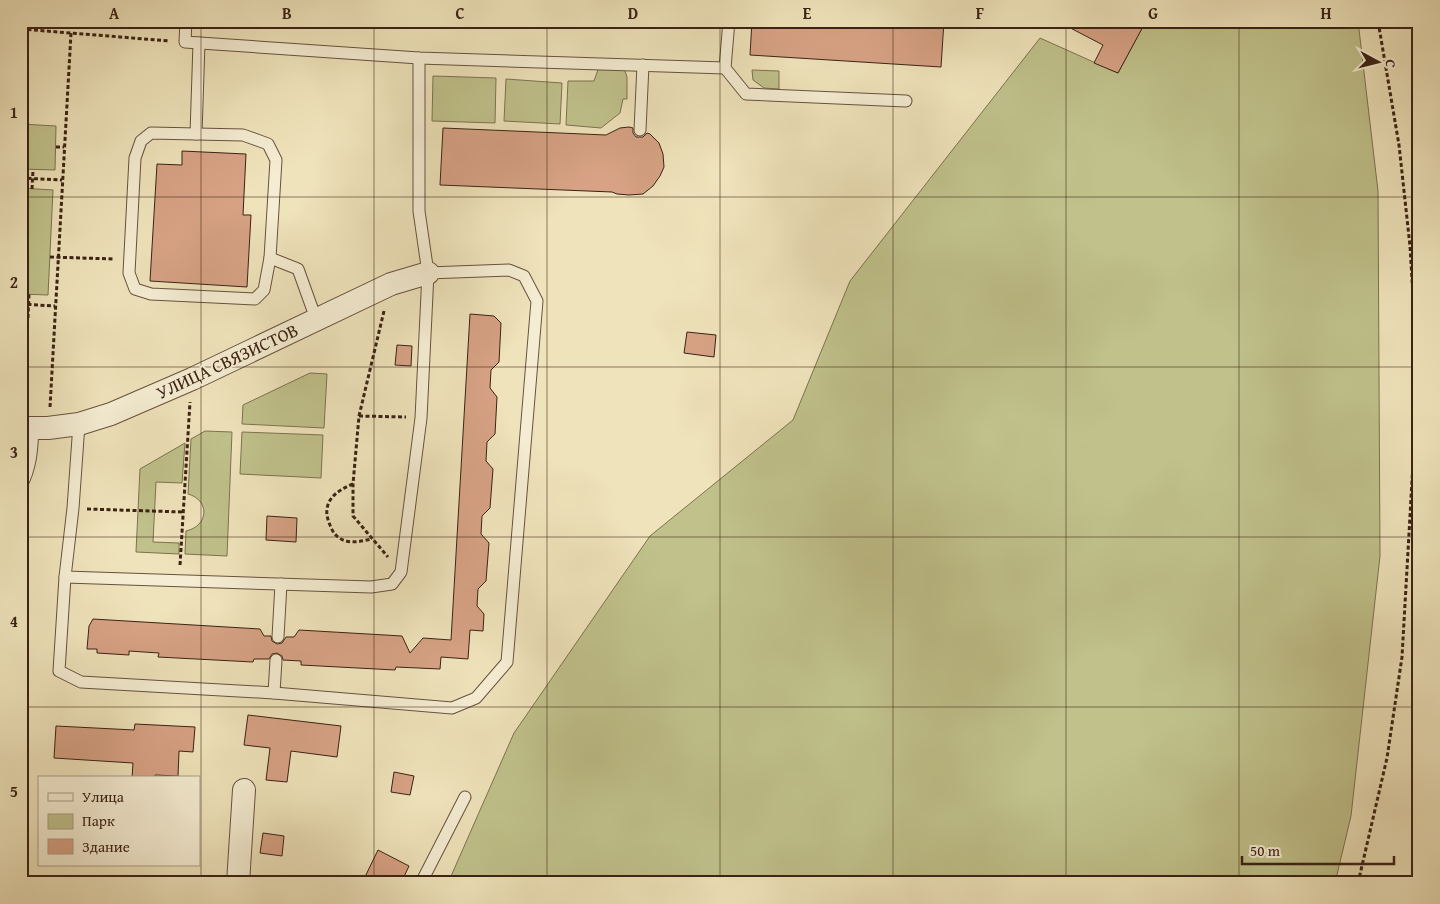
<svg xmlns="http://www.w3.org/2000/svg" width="1440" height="904" viewBox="0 0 1440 904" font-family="'Gentium Book Plus',serif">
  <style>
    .green { fill: #c0c18b; stroke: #7d7250 }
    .building { fill: #d7a285; stroke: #3a2214 }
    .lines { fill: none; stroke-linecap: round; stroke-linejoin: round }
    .lane-casing { stroke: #67523e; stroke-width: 13 }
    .street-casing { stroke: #67523e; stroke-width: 24 }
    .path { stroke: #3a2214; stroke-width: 3; stroke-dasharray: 4 2.5; stroke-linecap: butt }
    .lane { stroke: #f5edd3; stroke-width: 11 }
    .street { stroke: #f5edd3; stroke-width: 22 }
    .grid { fill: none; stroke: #3a2214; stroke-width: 1; stroke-opacity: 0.55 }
    .labels { text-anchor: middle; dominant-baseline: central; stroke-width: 4; stroke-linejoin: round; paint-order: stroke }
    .street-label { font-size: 18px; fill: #3a2214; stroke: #f5edd3 }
    .neatline { fill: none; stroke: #3a2214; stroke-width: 2 }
    .grid-label { font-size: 16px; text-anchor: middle; font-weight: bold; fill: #3a2214 }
  </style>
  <rect width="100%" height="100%" fill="#efe3bb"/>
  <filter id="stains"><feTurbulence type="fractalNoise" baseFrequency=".004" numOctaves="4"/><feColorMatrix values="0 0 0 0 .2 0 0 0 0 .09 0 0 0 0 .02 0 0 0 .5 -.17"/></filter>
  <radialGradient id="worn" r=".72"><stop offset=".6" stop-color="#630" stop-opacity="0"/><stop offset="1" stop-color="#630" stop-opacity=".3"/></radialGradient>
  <g class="green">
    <path d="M1146 21H1358L1378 191 1380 556 1351 816 1335 883H448L514 733 650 536 793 420 850 281 1040 38 1118 73Z"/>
    <path d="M600 64 623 65 627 77V99H623L620 113 601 128 566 125 568 81H594Z"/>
    <path d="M752 70 779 71V89L764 88 753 80Z"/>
    <path d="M433 76 496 78 495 123 432 121Z"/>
    <path d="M506 79 562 83 560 124 504 121Z"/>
    <path d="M21 124 56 126 55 170 21 169Z"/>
    <path d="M21 188 53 190 48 295 21 294Z"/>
    <path d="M310 373 327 374 324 428 242 424 243 405Z"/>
    <path d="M205 431 232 432 227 556 185 554 186 531C209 526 210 500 188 494L191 439Z"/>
    <path d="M242 432 323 435 321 478 240 474Z"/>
    <path d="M185 443 182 483 156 482 153 542 179 543V554L136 552 140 469Z"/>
  </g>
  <g class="building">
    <path d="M752 21H944L941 67 750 55Z"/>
    <path d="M1057 21H1146L1118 73 1094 63 1103 45Z"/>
    <path d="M629 127 633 128V133L636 137H643L647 133 650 134 659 143 663 154 664 167 660 176 653 186 643 194 629 195 617 194 612 192 440 185 443 128 606 135 620 128Z"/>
    <path d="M182 151 246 154 243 215H251L247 287 150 281 157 164 182 165Z"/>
    <path d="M470 314 494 316 501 323 499 362 491 370 490 388 497 397 495 434 487 442 486 461 493 469 490 508 482 516 481 534 489 543 486 581 478 589 477 606 484 614 483 631 470 630 468 659 441 657 440 669 396 667 395 670 301 665V661L283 660 282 656 277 653 272 654 269 659H254L253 662 158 657 159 653 129 651V655L97 653V649H87L89 626 93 619 260 629 264 636H271L272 641 277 644 282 643 286 637H294L299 630 402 636 410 653 423 638 451 640Z"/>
    <path d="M687 332 716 335 714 357 684 353Z"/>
    <path d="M397 345 412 346 411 366 395 365Z"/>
    <path d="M267 516 297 518 296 542 266 540Z"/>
    <path d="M248 715 341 726 337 757 291 751 287 782 266 780 270 748 244 745Z"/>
    <path d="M135 724 195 727 193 752 179 751 178 776 155 775V778H132L133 763 54 758 56 726 134 730Z"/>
    <path d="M394 772 414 776 410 795 391 792Z"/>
    <path d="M263 833 284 836 282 856 260 853Z"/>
    <path d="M378 850 409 866 401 883H362Z"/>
  </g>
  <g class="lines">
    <g class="lane-casing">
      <g id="lane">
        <path d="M186 21 185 42 419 58 725 68"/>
        <path d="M729 21 725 68 746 94 906 101"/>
        <path d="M640 130 643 65"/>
        <path d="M151 133 243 135 268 144 276 160 270 258 264 290 255 299 151 294 135 289 129 273 135 158 141 141Z"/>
        <path d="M196 134 199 43"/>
        <path d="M270 258 298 269 316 319"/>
        <path d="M79 424 73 508 65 577 59 671 81 682 274 693 452 708 476 698 507 662 537 301 524 276 509 270 428 273"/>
        <path d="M21 486C31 468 32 449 33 429"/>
        <path d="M65 577 371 587 392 584 401 572 421 418 428 273 419 211V58"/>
        <path d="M278 637 281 584"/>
        <path d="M274 693 276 660"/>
        <path d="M421 883 465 797"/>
      </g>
    </g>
    <g class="street-casing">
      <g id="street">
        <path d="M21 428H48L79 424 111 414 192 379 391 284 428 273"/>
        <path d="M238 883 244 790"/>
      </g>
    </g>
    <g class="path">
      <path d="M21 29 170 41"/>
      <path d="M56 147H64"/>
      <path d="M21 178 62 180"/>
      <path d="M32 189 33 170"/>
      <path d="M50 257 114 259"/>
      <path d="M21 304 55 306"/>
      <path d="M384 311 359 416 353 484V516L388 557"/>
      <path d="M28 318 29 294"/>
      <path d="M50 407 71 33"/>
      <path d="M359 416 406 417"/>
      <path d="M353 484C335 491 320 503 330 525 331 529 335 535 338 537 348 545 362 541 372 539"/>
      <path d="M87 509 183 512"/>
      <path d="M180 565 190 402"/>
      <path d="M1358 883 1387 758 1402 657 1415 428 1416 346 1410 246 1399 145 1378 21"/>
    </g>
    <use href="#lane" class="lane"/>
    <use href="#street" class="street"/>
  </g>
  <path class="grid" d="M201 21V883M374 21V883M547 21V883M720 21V883M893 21V883M1066 21V883M1239 21V883M21 197H1419M21 367H1419M21 537H1419M21 707H1419"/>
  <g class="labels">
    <g class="street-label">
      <text transform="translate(227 361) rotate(-25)">УЛИЦА СВЯЗИСТОВ</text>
    </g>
  </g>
  <rect width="1440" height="904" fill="none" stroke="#efe3bb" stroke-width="55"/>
  <rect x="38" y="776" width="162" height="90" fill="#f5edd3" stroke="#aa9c87"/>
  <rect x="48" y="793" width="25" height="8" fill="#f5edd3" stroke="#aa9c87"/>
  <text x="82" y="802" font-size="15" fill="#3a2214">Улица</text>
  <rect x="48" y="814" width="25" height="15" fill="#c0c18b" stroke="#aa9c87"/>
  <text x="82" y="826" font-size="15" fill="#3a2214">Парк</text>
  <rect x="48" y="839" width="25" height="15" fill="#d7a285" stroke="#aa9c87"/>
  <text x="82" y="852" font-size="15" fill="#3a2214">Здание</text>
  <g transform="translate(1378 62) rotate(97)" stroke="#f5edd3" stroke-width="4" paint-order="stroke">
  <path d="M0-4L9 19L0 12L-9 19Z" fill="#3a2214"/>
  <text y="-8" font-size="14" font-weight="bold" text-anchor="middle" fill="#3a2214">С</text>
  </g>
  <path d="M1242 856v8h152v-8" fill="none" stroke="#3a2214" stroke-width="2.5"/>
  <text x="1250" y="856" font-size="15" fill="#3a2214" stroke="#f5edd3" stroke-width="4" paint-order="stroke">50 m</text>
  <rect x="28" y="28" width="1384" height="848" class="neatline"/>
  <g class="grid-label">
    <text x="114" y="19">A</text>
    <text x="287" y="19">B</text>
    <text x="460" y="19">C</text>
    <text x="633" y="19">D</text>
    <text x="807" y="19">E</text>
    <text x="980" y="19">F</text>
    <text x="1153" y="19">G</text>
    <text x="1326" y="19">H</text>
    <text x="14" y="118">1</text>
    <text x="14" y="288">2</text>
    <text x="14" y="458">3</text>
    <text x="14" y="627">4</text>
    <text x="14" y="797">5</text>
  </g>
  <rect width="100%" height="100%" filter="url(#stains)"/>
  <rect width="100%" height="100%" fill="url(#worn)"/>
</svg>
